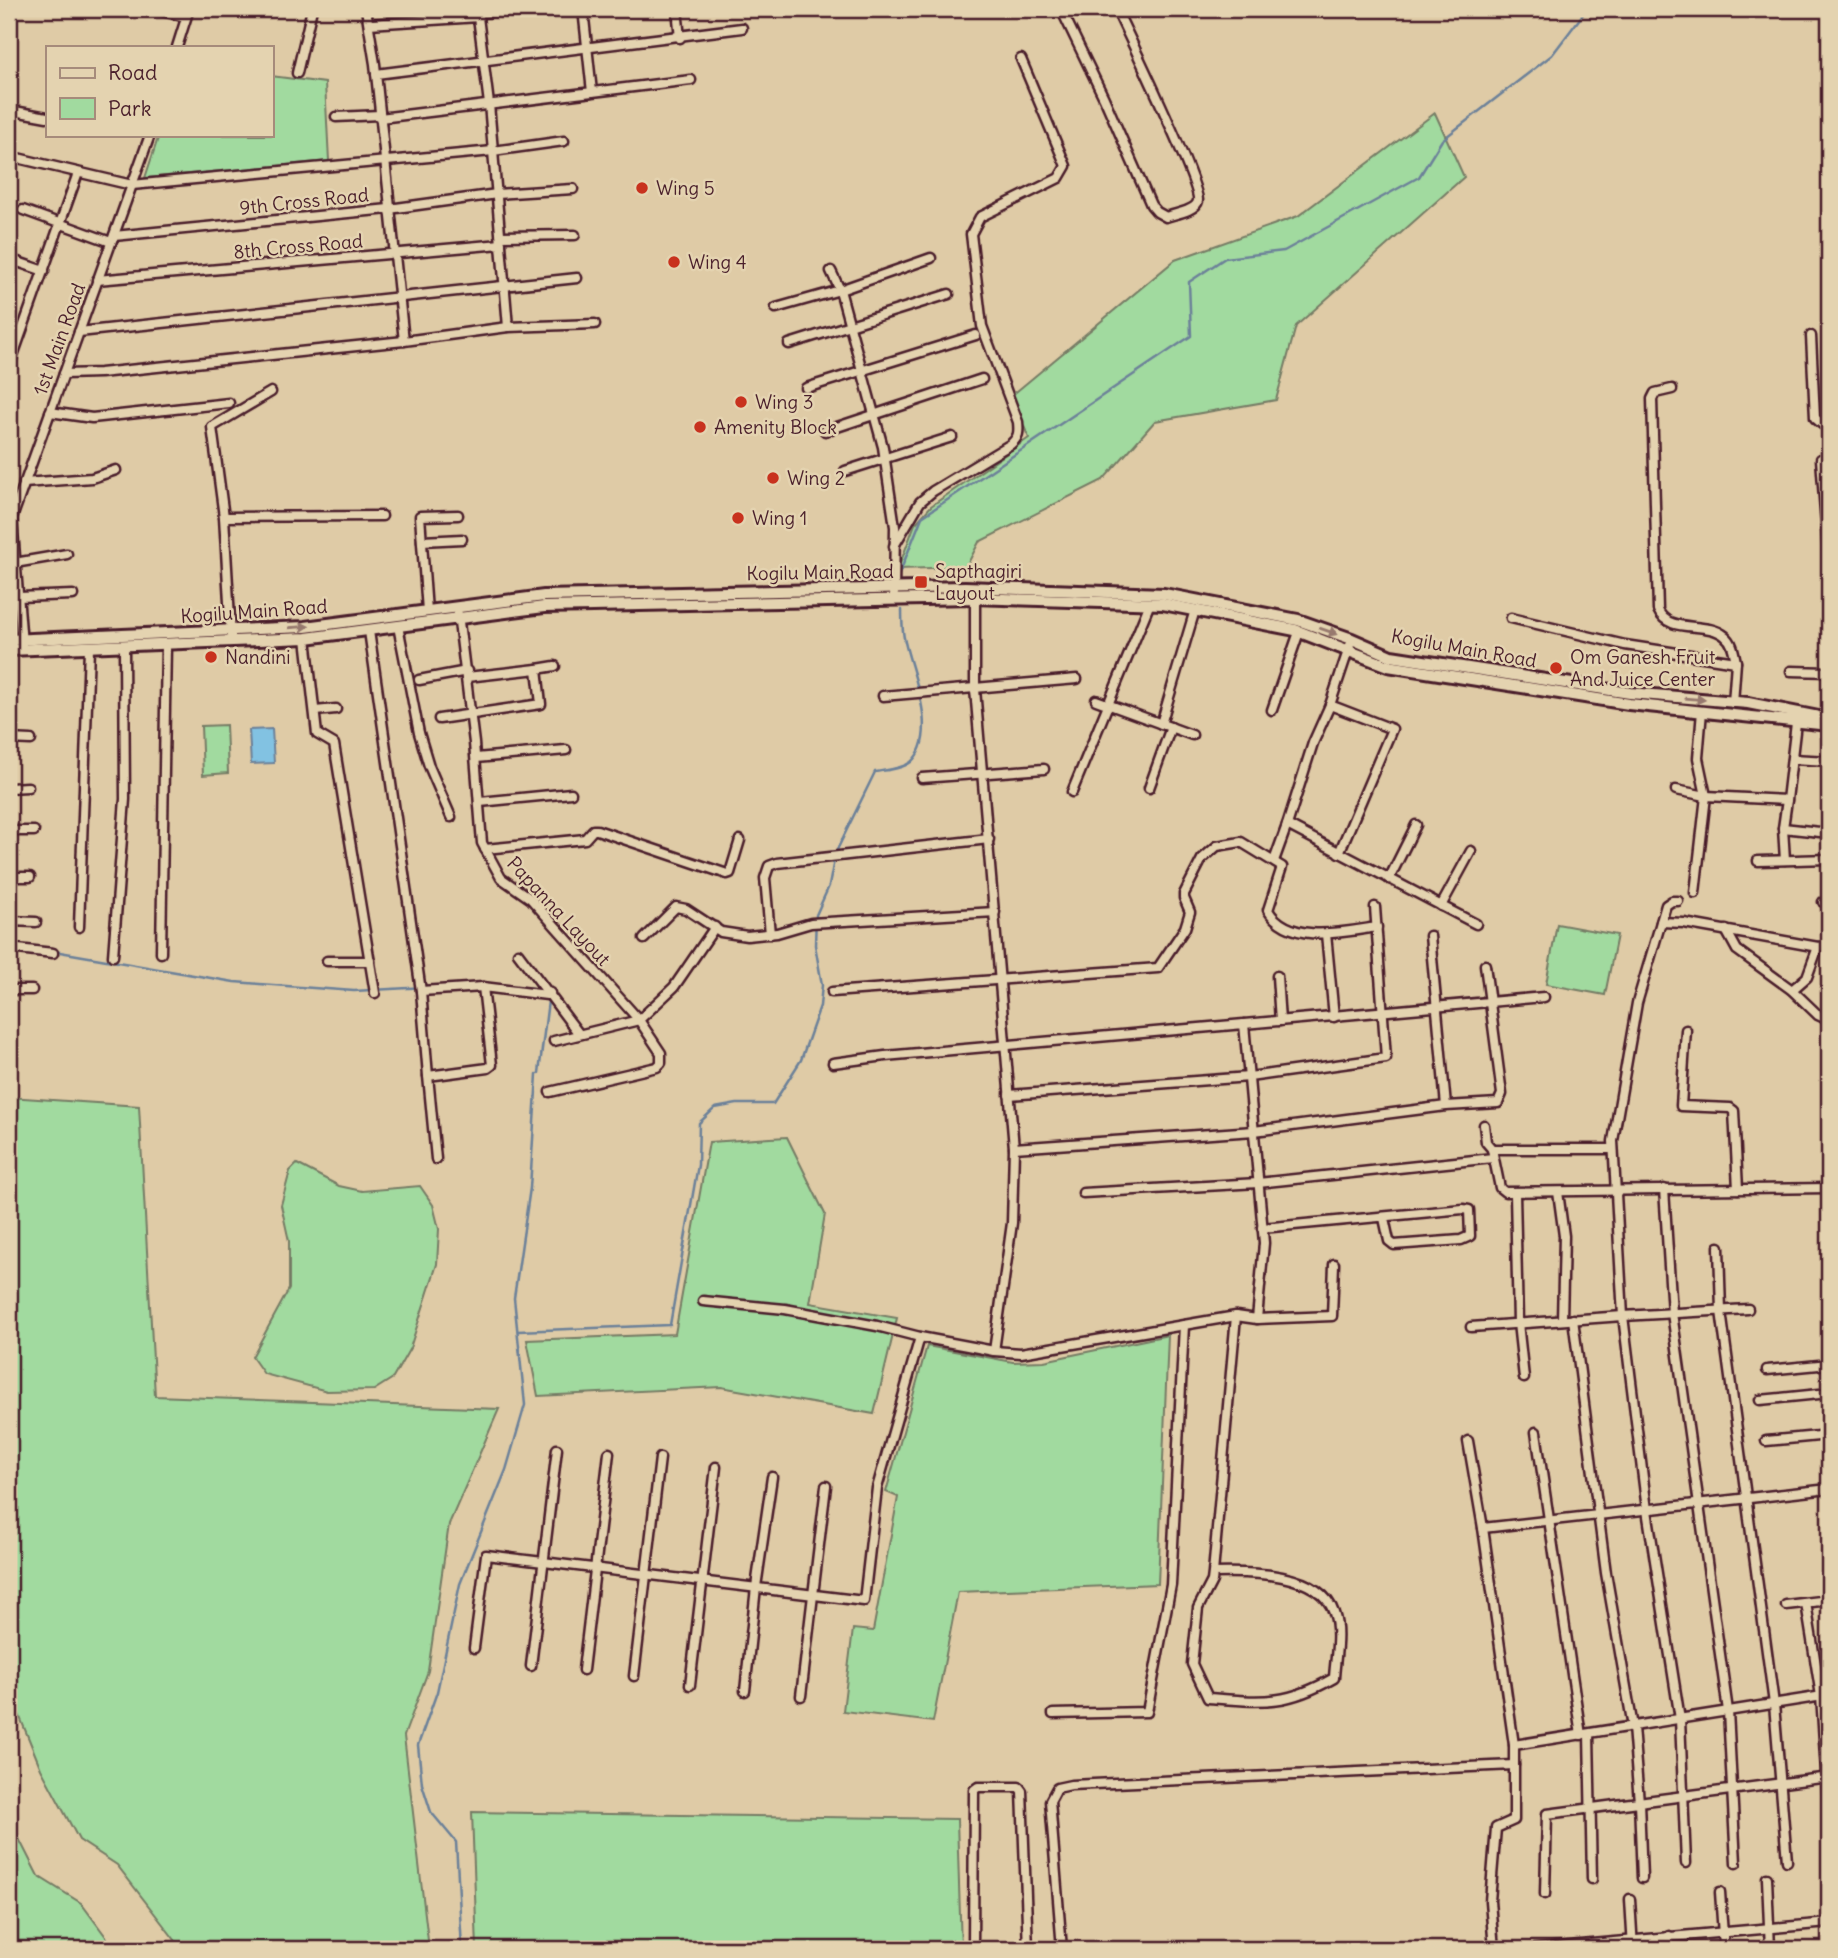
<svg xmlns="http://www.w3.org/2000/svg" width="1838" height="1958" viewBox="0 0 1838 1958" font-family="Delius,sans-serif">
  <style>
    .green { fill: #a1da9f; stroke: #767c65; stroke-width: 2 }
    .water { fill: #82c2e2; stroke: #6c8199; stroke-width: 2 }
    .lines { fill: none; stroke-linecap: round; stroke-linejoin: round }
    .stream { stroke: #6c8199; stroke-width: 2.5 }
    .minor-casing { stroke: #4a1f2b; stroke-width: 13 }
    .secondary-casing { stroke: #4a1f2b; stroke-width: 16 }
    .minor { stroke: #e4d3b0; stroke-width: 8 }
    .secondary { stroke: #e4d3b0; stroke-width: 10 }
    .oneway { fill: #97796e }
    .poi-dot { fill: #c8321e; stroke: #e4d3b0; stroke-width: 2.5 }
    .labels { text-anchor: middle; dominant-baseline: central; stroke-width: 5; stroke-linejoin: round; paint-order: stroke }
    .poi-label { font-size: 19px; fill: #4a1f2b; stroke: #e4d3b0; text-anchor: start }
    .street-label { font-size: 19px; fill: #4a1f2b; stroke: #e4d3b0 }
  </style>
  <rect width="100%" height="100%" fill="#dfcba6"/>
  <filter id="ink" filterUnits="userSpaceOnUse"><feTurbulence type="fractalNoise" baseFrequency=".0143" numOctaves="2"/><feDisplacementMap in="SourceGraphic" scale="14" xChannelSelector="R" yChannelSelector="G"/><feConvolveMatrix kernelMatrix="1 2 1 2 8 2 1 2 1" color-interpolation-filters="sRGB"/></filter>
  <g filter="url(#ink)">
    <g class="green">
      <path d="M271 76 325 83 329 161 145 178 159 135H271Z"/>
      <path d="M1435 113 1464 177 1296 326 1276 400 1155 421 1103 480 979 542 966 567 898 569 915 524 931 506 1029 438 1011 396 1175 260 1298 216Z"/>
      <path d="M226 725 228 773 203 775 201 726Z"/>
      <path d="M1557 924 1617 935 1605 995 1546 984Z"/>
      <path d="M9 1097 139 1106 155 1396 499 1409 449 1524 428 1671 404 1736 429 1949H182L117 1865 79 1840 41 1769 9 1690Z"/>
      <path d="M787 1137 825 1214 810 1303 897 1318 874 1414 721 1387 538 1396 527 1340 675 1334 709 1142Z"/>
      <path d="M297 1164 339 1186 362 1191 420 1186 433 1205 439 1229 437 1264 410 1348 393 1378 374 1390 327 1391 264 1374 252 1357 289 1289V1241L281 1205 290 1171Z"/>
      <path d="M1168 1335 1158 1584 958 1592 933 1722 843 1711 853 1629 873 1631 898 1497 886 1492 927 1346 1013 1362 1044 1361Z"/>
      <path d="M472 1812 957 1819 961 1949H477Z"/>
      <path d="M9 1819 38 1876 81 1903 115 1949H9Z"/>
    </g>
    <path class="water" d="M272 729 274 763 251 764 249 730Z"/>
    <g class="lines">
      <g class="stream">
        <path d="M898 577 922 517 1191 336 1189 282 1225 258 1284 251 1419 177 1442 140 1552 55 1587 9"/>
        <path d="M835 854 875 772C886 770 902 769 911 762 940 735 912 674 905 642 902 632 902 621 902 610"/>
        <path d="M54 951 234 982 354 991 481 984"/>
        <path d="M498 985 533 988 536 990"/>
        <path d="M539 1073 548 1001 544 997"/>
        <path d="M518 1331 670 1325 698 1165 699 1123 715 1108 737 1104H773L801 1060 820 1006 822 985 815 945 816 915 829 886 834 860"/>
        <path d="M462 1949 456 1842 431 1812 422 1784 418 1745 437 1692 460 1584 506 1470 525 1405 514 1298 530 1188 537 1074"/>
      </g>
      <g class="minor-casing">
        <g id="minor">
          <path d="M154 9 186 17"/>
          <path d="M366 9 375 64 404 341"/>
          <path d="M477 9 489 104 508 327"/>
          <path d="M583 9 592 92"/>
          <path d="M677 9 680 38"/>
          <path d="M1061 9 1104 98 1151 205 1157 212 1166 217C1174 214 1196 211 1198 201 1201 186 1128 34 1116 9"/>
          <path d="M478 13 515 9"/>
          <path d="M369 24 479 17"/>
          <path d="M177 47 189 9"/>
          <path d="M297 73 312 9"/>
          <path d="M376 74 742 28"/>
          <path d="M9 110 47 117"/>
          <path d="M336 117 380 115"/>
          <path d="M380 118 691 80"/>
          <path d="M9 156 132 185 493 151 564 141"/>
          <path d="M23 210 111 242"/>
          <path d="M114 236 389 209 497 194 573 189"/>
          <path d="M501 236 575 235"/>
          <path d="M12 260 44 271"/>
          <path d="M831 271 840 290 883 447 895 527 894 593"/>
          <path d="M97 280 501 244"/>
          <path d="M776 308 840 290 931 258"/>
          <path d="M79 332 577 278"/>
          <path d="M1811 336 1815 418 1822 424 1829 423"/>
          <path d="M789 344 949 294"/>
          <path d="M9 367 78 173"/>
          <path d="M64 374 100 373 404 341 508 327 595 324"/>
          <path d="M806 388 976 335"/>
          <path d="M1672 389 1655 393 1652 399 1658 610C1669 635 1706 620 1725 636 1733 642 1734 653 1736 662"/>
          <path d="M50 412 92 418 229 403"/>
          <path d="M825 431 982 379"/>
          <path d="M1821 459 1829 566"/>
          <path d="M845 471 952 437"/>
          <path d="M24 483 92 478 116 470"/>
          <path d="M224 517 382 516"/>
          <path d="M422 541 462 539"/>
          <path d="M894 546 920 502 933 491 1011 444C1019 437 1019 432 1018 422L982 326 971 234 980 217 1059 178 1066 166 1021 59"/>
          <path d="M9 564 67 554"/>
          <path d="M975 594V689L1014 1148 1254 1131 1446 1106 1498 1103 1502 1094 1485 965"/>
          <path d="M18 597 73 595"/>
          <path d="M427 611 420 516 458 515"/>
          <path d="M458 614 474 743 482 843 501 878 531 899 639 1020 661 1053V1063L657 1067 550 1092"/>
          <path d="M1511 618 1625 645 1736 662 1733 703"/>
          <path d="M398 626 419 733 429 766 451 817"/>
          <path d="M369 631 421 991 428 1076 488 1068 492 1065 483 987 547 995 550 993"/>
          <path d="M231 636 224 517 212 427 271 392"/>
          <path d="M306 638 317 734 334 744 375 993"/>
          <path d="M22 644 12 518 150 135"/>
          <path d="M537 669 555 666"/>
          <path d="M1791 671 1829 672"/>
          <path d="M419 680 467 671"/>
          <path d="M883 696 1077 679"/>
          <path d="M1096 700 1192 735"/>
          <path d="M1330 705 1313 743 1287 825 1476 924"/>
          <path d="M1272 710 1299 632"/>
          <path d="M315 711 336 709"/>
          <path d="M1702 711 1698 758 1706 796"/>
          <path d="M439 719 541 704 537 669 467 677"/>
          <path d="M1161 724 1195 610"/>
          <path d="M9 739 31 740"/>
          <path d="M476 758 566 750"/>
          <path d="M1792 759 1829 761"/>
          <path d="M922 778 1044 769"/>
          <path d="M9 788 28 787"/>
          <path d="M1149 788 1171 727"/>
          <path d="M1676 790 1706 796"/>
          <path d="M1072 792 1150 603"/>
          <path d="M480 802 571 793"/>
          <path d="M1783 828 1829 833"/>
          <path d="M9 831H34"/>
          <path d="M485 849 585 839 593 830H597L727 874 730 873 740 840"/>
          <path d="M1339 853 1392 729 1330 705 1350 645"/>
          <path d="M1785 860 1783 828 1787 800"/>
          <path d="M1274 861 1287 825"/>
          <path d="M1758 861 1829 859"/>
          <path d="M9 877H30"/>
          <path d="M1389 879 1416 825"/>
          <path d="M1695 893 1706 796 1787 800 1796 723"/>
          <path d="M1678 901H1672L1666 905 1637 1003 1613 1141 1623 1316 1647 1510 1680 1719 1686 1863"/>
          <path d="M1823 902H1829"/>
          <path d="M1441 906 1471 851"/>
          <path d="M9 921 36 922"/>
          <path d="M1661 922 1684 923 1818 947"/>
          <path d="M79 927 89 648"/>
          <path d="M1726 930 1737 950 1792 990 1818 1015 1829 1020"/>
          <path d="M770 934 765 878 769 866 777 863 989 839"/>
          <path d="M1326 934 1334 1017"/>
          <path d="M1430 936 1446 1106"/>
          <path d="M644 939 676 907 686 909 721 932 747 936 777 933 811 923 995 912"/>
          <path d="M9 948 53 953"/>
          <path d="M161 953 166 645"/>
          <path d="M518 953 579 1034"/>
          <path d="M113 956 125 799 124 647"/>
          <path d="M327 961H370"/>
          <path d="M1277 976 1280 1021"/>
          <path d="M9 990H32"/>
          <path d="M1792 990 1807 977 1818 947 1829 946"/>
          <path d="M421 991 483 987"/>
          <path d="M832 992 1158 968 1185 928 1190 912 1184 898V894L1202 859 1217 846 1241 842 1282 867 1268 910C1289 945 1344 932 1377 927"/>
          <path d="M1244 1024 1544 997"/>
          <path d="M1686 1030 1681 1106 1730 1108 1734 1111 1738 1189"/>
          <path d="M554 1041 639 1020 674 987 715 927"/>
          <path d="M428 1076 436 1159"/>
          <path d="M1009 1095 1249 1077 1386 1058 1375 907"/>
          <path d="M1484 1125 1486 1142 1492 1149 1500 1188 1505 1192 1829 1188"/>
          <path d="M1492 1149H1613"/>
          <path d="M1664 1189 1672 1313 1728 1711 1736 1863"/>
          <path d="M1558 1192 1564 1236 1562 1320"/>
          <path d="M1083 1193 1258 1183 1493 1158"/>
          <path d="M1515 1194 1518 1323 1524 1378"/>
          <path d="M1262 1228 1463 1209 1469 1210 1470 1236 1461 1240 1394 1245 1389 1241 1384 1218"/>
          <path d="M1719 1247 1721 1311 1774 1704 1787 1861"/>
          <path d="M703 1301 785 1309 877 1326 920 1337 994 1351 1021 1353 1236 1316 1257 1319 1264 1243 1244 1024 885 1056 833 1063"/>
          <path d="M1257 1319 1332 1316 1334 1264"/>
          <path d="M1573 1319 1606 1573 1633 1727 1639 1802 1642 1878"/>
          <path d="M1471 1327 1623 1316 1748 1309"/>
          <path d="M994 1351 1012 1223 1014 1148"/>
          <path d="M1767 1370 1829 1364"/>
          <path d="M1760 1400 1829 1393"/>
          <path d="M1536 1432 1581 1735"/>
          <path d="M1468 1441 1483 1528 1514 1745V1820L1496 1828 1490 1901 1494 1949"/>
          <path d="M1766 1441 1829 1435"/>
          <path d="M1483 1528 1829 1489"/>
          <path d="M1213 1573 1212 1581 1198 1608 1192 1664 1208 1698C1262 1702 1285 1706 1334 1678 1335 1659 1341 1632 1334 1613 1320 1571 1249 1572 1213 1573L1236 1316"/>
          <path d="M1806 1603 1821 1696 1829 1817"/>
          <path d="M1786 1605 1829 1600"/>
          <path d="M474 1648 486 1555 864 1601 877 1488 920 1337"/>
          <path d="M531 1666 557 1449"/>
          <path d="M583 1670 609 1453"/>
          <path d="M634 1676 660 1458"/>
          <path d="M690 1685 716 1467"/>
          <path d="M745 1691 756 1587 772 1477"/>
          <path d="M801 1696 826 1486"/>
          <path d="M1053 1714 1147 1712 1171 1585 1184 1325"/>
          <path d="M1589 1734 1592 1879"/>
          <path d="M1514 1745 1829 1695"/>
          <path d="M1767 1878 1770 1949"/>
          <path d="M1720 1892 1724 1949"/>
          <path d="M1545 1894 1547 1814 1829 1777"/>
          <path d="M1630 1899 1633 1949"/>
          <path d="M1669 1936 1670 1949"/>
          <path d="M973 1949 974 1790 978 1787H1019L1022 1791 1028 1949"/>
          <path d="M1062 1949 1050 1801 1057 1788 1071 1785 1514 1765"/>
          <path d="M1535 1949 1829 1923"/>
        </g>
      </g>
      <g class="secondary-casing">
        <g id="secondary">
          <path d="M9 640 305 627 544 596 965 587 1164 594 1298 620 1352 639 1391 656 1630 693 1748 703 1829 719"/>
          <path d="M9 650 306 638 544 607 973 598 1163 604 1295 630 1388 666 1629 704 1829 725"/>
        </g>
      </g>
      <use href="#minor" class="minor"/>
      <use href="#secondary" class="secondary"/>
    </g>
    <defs><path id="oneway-solid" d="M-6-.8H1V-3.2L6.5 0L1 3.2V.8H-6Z" transform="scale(1.75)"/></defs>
    <g class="oneway">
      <use href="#oneway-solid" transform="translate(299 627) rotate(-4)"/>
      <use href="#oneway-solid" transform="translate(1328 631) rotate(19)"/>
      <use href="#oneway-solid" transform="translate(1695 699) rotate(5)"/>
    </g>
  </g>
  <g class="poi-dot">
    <circle cx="642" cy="188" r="7"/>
    <circle cx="674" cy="262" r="7"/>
    <circle cx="741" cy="402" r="7"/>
    <circle cx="700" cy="427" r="7"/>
    <circle cx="773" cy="478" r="7"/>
    <circle cx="738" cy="518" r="7"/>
    <rect x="914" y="575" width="14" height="14" rx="3.5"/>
    <circle cx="211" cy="657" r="7"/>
    <circle cx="1556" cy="668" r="7"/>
  </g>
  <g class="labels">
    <g class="poi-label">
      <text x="656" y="188">Wing 5</text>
      <text x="688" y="262">Wing 4</text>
      <text x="755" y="402">Wing 3</text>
      <text x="714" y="427">Amenity Block</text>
      <text x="787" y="478">Wing 2</text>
      <text x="752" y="518">Wing 1</text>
      <text x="935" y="571">Sapthagiri<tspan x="935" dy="22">Layout</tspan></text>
      <text x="225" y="657">Nandini</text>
      <text x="1570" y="657">Om Ganesh Fruit<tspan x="1570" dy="22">And Juice Center</tspan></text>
    </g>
    <g class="street-label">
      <text transform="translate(304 201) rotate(-6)">9th Cross Road</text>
      <text transform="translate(298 246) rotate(-5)">8th Cross Road</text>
      <text transform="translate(59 339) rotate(-70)">1st Main Road</text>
      <text transform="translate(820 572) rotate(-1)">Kogilu Main Road</text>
      <text transform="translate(254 611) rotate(-4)">Kogilu Main Road</text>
      <text transform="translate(1464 648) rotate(10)">Kogilu Main Road</text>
      <text transform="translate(559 911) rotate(47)">Papanna Layout</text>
    </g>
  </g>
  <rect width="1838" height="1958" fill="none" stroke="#e4d3b0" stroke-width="35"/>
  <rect x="18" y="18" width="1803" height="1923" fill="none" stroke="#4a1f2b" stroke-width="2.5" filter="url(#ink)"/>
  <rect x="46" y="46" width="228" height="91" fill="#e4d3b0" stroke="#a68b7b" stroke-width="2"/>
  <rect x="60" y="68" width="35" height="10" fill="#e4d3b0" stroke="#a68b7b" stroke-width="2"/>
  <text x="108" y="80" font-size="21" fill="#4a1f2b">Road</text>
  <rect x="60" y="98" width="35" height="21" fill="#a1da9f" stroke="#a68b7b" stroke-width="2"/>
  <text x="108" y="116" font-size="21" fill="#4a1f2b">Park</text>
</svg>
